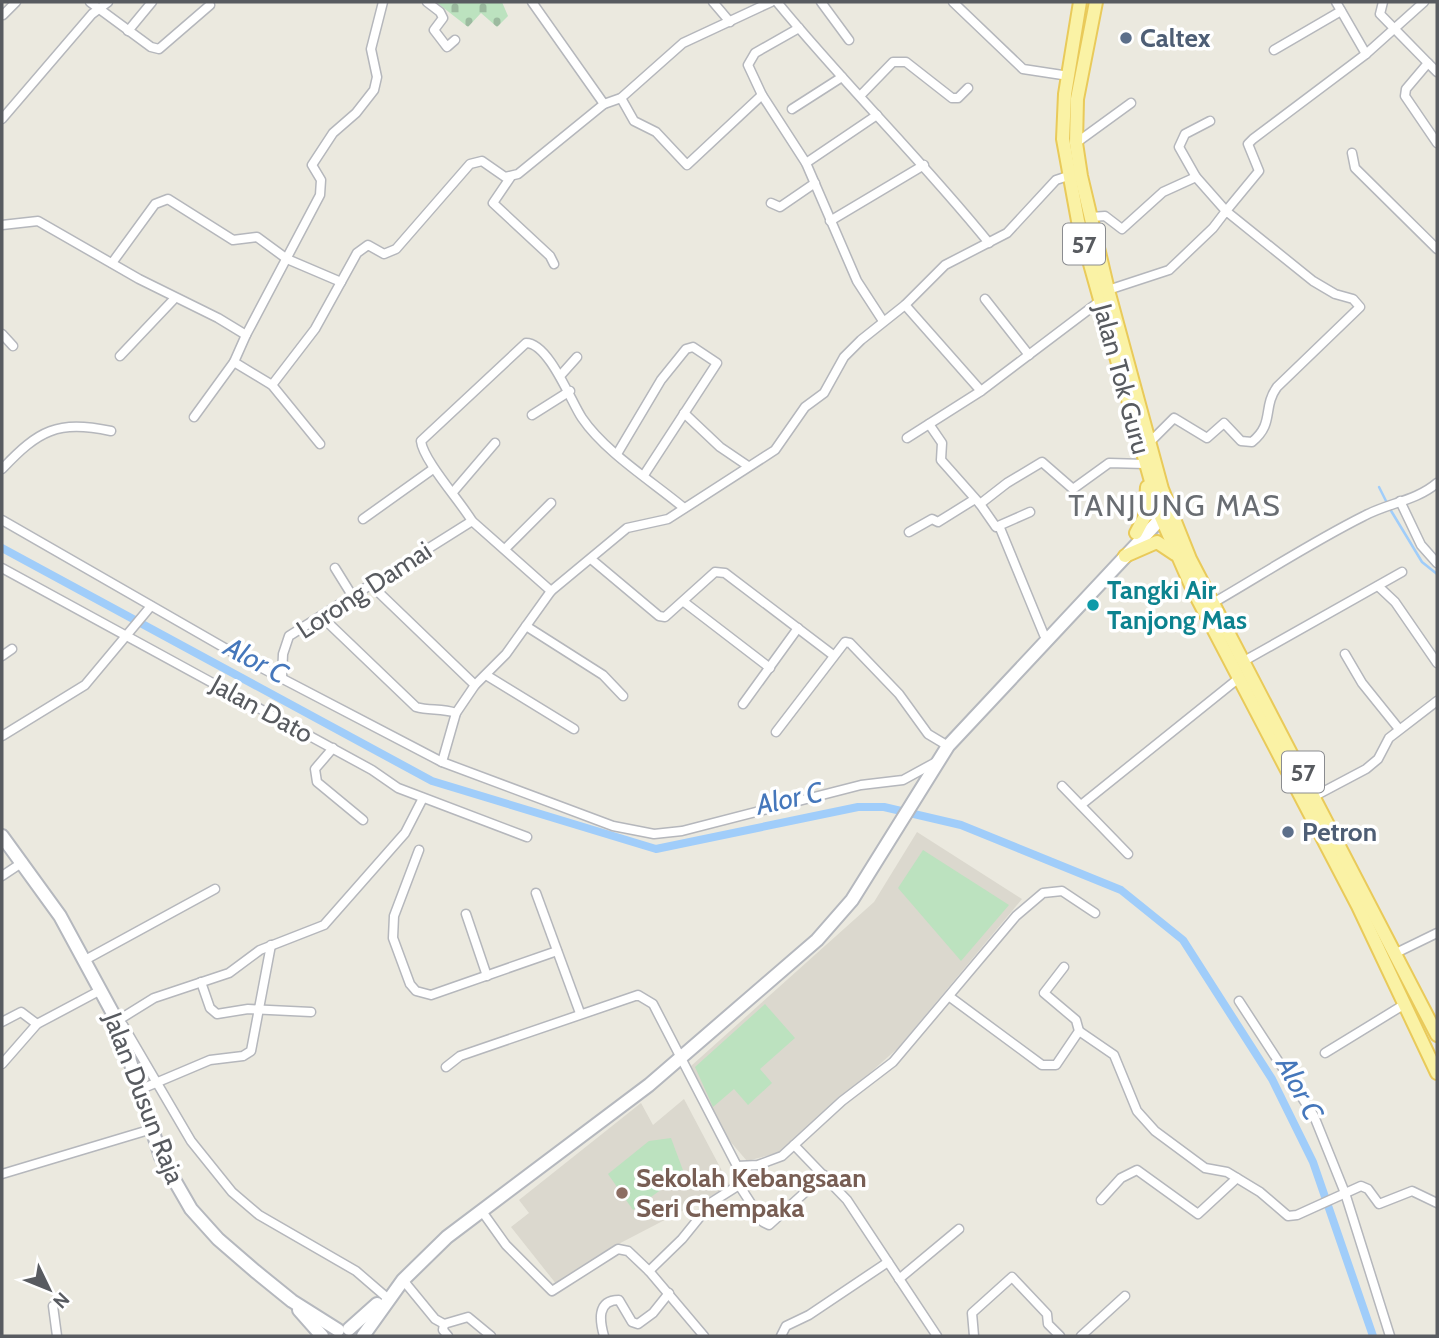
<svg xmlns="http://www.w3.org/2000/svg" width="1439" height="1338" viewBox="0 0 1439 1338" font-family="Cabin,sans-serif">
  <style>
    .education { fill: #dbd8ce }
    .grass { fill: #bce2bf }
    .cemetery { fill: url(#cemetery-stones) }
    .lines { fill: none; stroke-linecap: round; stroke-linejoin: round }
    .stream { stroke: #a0cdfa; stroke-width: 2.5 }
    .canal { stroke: #a0cdfa; stroke-width: 8 }
    .minor-casing { stroke: #b5b7bc; stroke-width: 11 }
    .secondary-casing { stroke: #b5b8be; stroke-width: 16 }
    .primary-casing { stroke: #e9ca5a; stroke-width: 16 }
    .minor { stroke: #fff; stroke-width: 8 }
    .secondary { stroke: #fff; stroke-width: 12 }
    .primary { stroke: #faf2a5; stroke-width: 12 }
    .service-dot { fill: #5c6f8a; stroke: #fff; stroke-width: 2.5 }
    .culture-dot { fill: #0f9aa8; stroke: #fff; stroke-width: 2.5 }
    .education-dot { fill: #8d6e63; stroke: #fff; stroke-width: 2.5 }
    .labels { text-anchor: middle; dominant-baseline: central; stroke-width: 7; stroke-linejoin: round; paint-order: stroke }
    .shield { fill: #fff; stroke: #8a8c90; stroke-width: 2 }
    .shield-label { font-size: 24px; font-weight: bold; fill: #585b60 }
    .service-label { font-size: 26px; font-weight: bold; fill: #4e5e75; stroke: #fff; text-anchor: start }
    .street-label { font-size: 26px; fill: #585b60; stroke: #fff }
    .culture-label { font-size: 26px; font-weight: bold; fill: #0d838f; stroke: #fff; text-anchor: start }
    .education-label { font-size: 26px; font-weight: bold; fill: #785e54; stroke: #fff; text-anchor: start }
    .water-label { font-size: 28px; font-style: italic; fill: #4577bb; stroke: #fff }
    .quarter-label { font-size: 30px; letter-spacing: 2px; fill: #696d72; stroke: #fff }
  </style>
  <defs>
    <pattern id="cemetery-stones" width="16" height="16" patternUnits="userSpaceOnUse" patternTransform="scale(1.75)"><rect width="16" height="16" fill="#bce2bf"/><path d="M2 7V4a2 2 0 0 1 4 0v3zM10 15v-3a2 2 0 0 1 4 0v3z" fill="#9cba9f"/></pattern>
  </defs>
  <rect width="100%" height="100%" fill="#ebe9df"/>
  <g class="education">
    <path d="M917 832 1022 899 898 1048 781 1152 747 1161 729 1140 691 1066 874 902Z"/>
    <path d="M684 1099 730 1186 607 1250 557 1285 511 1227 529 1213 519 1200 641 1103 653 1125Z"/>
  </g>
  <g class="grass">
    <path d="M923 850 1009 905 961 961 898 888Z"/>
    <path d="M765 1004 795 1038 760 1069 772 1083 748 1105 734 1089 713 1107 695 1067Z"/>
    <path d="M671 1138 684 1173 633 1210 608 1174 649 1141Z"/>
  </g>
  <path class="cemetery" d="M436 2H502L508 16 497 27 481 13 468 27Z"/>
  <g class="lines">
    <g class="stream">
      <path d="M1379 487 1387 503"/>
      <path d="M1390 509 1422 562 1437 574"/>
    </g>
    <path class="canal" d="M2 548 432 781 656 849 858 807H884L961 825 1121 890 1183 940 1272 1079 1313 1162 1373 1336"/>
    <g class="minor-casing">
      <g id="minor">
        <path d="M90 2 151 47 159 49 210 5"/>
        <path d="M427 2 440 12 443 18 434 30 447 47 455 40"/>
        <path d="M532 2 604 104"/>
        <path d="M713 2 730 22"/>
        <path d="M777 2C845 85 922 160 989 243"/>
        <path d="M821 2 849 40"/>
        <path d="M953 2 1023 69 1069 76"/>
        <path d="M1336 2 1366 54 1424 2"/>
        <path d="M1383 2 1380 14 1428 63 1406 89 1405 96 1437 143"/>
        <path d="M3 15 16 2"/>
        <path d="M799 28 755 53 748 65 762 95 806 163 857 281 883 321"/>
        <path d="M128 31 152 2"/>
        <path d="M1274 50 1341 11"/>
        <path d="M1428 63 1437 72"/>
        <path d="M860 96 893 62H906L952 98H958L968 88"/>
        <path d="M621 98 634 121 656 132 687 165 762 95"/>
        <path d="M792 109 842 77"/>
        <path d="M2 119 92 14 108 2"/>
        <path d="M1210 121 1185 134 1179 147 1196 177 1226 211 1259 171 1248 144 1253 139 1366 54"/>
        <path d="M1076 143 1131 103"/>
        <path d="M1352 153 1355 168 1437 249"/>
        <path d="M806 163 877 115"/>
        <path d="M510 178 493 203 550 256 554 264"/>
        <path d="M771 203 780 207 815 183"/>
        <path d="M1091 217 1105 216 1122 229 1163 192 1196 177"/>
        <path d="M830 221 924 165"/>
        <path d="M2 225 38 221 139 279 218 318 246 335 234 362 272 385 320 444"/>
        <path d="M112 263 155 204 168 199 233 240 257 237 287 259 341 282"/>
        <path d="M1108 290 1169 270 1213 228 1226 211 1313 281 1335 294 1353 299 1360 307 1277 387C1262 408 1275 423 1252 442L1241 441 1224 423 1207 438 1174 418 1149 443"/>
        <path d="M985 299 1029 355"/>
        <path d="M905 305 981 391"/>
        <path d="M2 334 13 346"/>
        <path d="M246 335 320 195 321 180 312 165 333 133 356 113 374 90 377 77 371 49 383 2"/>
        <path d="M120 356 175 298"/>
        <path d="M560 376 577 357"/>
        <path d="M272 385 315 329 357 253 368 245 384 254 396 249 470 164 482 161 505 177 518 174 604 104 621 98 683 43 771 2"/>
        <path d="M684 413 720 447 748 466"/>
        <path d="M532 415 570 391"/>
        <path d="M194 417 234 362"/>
        <path d="M929 424 942 443 941 460 980 504"/>
        <path d="M907 438 981 391 1100 301"/>
        <path d="M617 454 661 380 686 349 693 347 717 363 644 475"/>
        <path d="M2 469C39 430 57 420 111 431"/>
        <path d="M454 491 495 443"/>
        <path d="M1400 501 1421 545 1437 563"/>
        <path d="M1030 512 996 527 980 504 1007 483 1042 462 1073 489 1109 463 1145 464"/>
        <path d="M363 519 433 469"/>
        <path d="M2 520 237 655 442 762 613 826 654 834 682 831 861 785 903 780 936 762"/>
        <path d="M472 521C460 501 423 460 421 441L526 343C549 343 571 402 582 418 605 452 653 482 684 508"/>
        <path d="M1000 528 1044 635"/>
        <path d="M909 532 932 519 938 522 975 499"/>
        <path d="M506 548 551 503"/>
        <path d="M591 559 659 616 665 617 715 572 725 573 833 655"/>
        <path d="M2 568 372 770 398 788 527 837"/>
        <path d="M335 568 353 597"/>
        <path d="M371 585 475 685"/>
        <path d="M1378 586 1395 602 1437 663"/>
        <path d="M684 602 770 668"/>
        <path d="M1213 603C1263 574 1312 542 1364 516 1388 503 1416 501 1437 483"/>
        <path d="M322 617 416 707C430 711 441 708 456 713"/>
        <path d="M526 626 603 675 623 696"/>
        <path d="M1345 654 1362 683 1399 729"/>
        <path d="M2 656 12 649"/>
        <path d="M1244 661 1402 572"/>
        <path d="M486 675 574 729"/>
        <path d="M282 677 283 654 289 636 472 521 551 591"/>
        <path d="M743 704 798 628"/>
        <path d="M776 732 845 642 850 643 899 694 928 734 948 746"/>
        <path d="M2 736 85 685 151 606"/>
        <path d="M333 748 315 769 317 782 363 820"/>
        <path d="M442 762 456 713 475 685 506 654 551 591 627 528 668 519 775 450 805 407 824 393 844 357 861 340 905 305 945 265 1007 233 1056 180 1071 175"/>
        <path d="M1062 786 1128 854"/>
        <path d="M1315 796 1366 769 1378 759 1389 738 1437 701"/>
        <path d="M1081 805 1239 678"/>
        <path d="M419 850 394 916 393 938 410 984 416 991 431 995 557 951"/>
        <path d="M2 876 23 862"/>
        <path d="M536 893 580 1013"/>
        <path d="M466 914 487 976"/>
        <path d="M1396 953 1437 933"/>
        <path d="M85 960 215 889"/>
        <path d="M201 982 210 1008 217 1014 248 1009 311 1012"/>
        <path d="M950 997 1042 1065H1056L1079 1031 1076 1020 1044 993 1064 967"/>
        <path d="M1239 1001 1314 1116 1345 1193 1390 1336"/>
        <path d="M117 1021 154 998 229 973 260 950 324 925 405 833 423 798"/>
        <path d="M2 1022 21 1012 37 1024"/>
        <path d="M123 1025 191 1141 232 1192 259 1215 356 1271 385 1296"/>
        <path d="M1079 1031 1114 1055 1137 1111 1155 1131 1205 1168 1227 1172 1260 1192 1288 1216 1297 1215 1361 1186 1368 1189 1379 1204 1412 1191 1437 1203"/>
        <path d="M1325 1053 1405 1004"/>
        <path d="M2 1064 37 1024 99 991"/>
        <path d="M446 1067 460 1056 638 995 653 1004 737 1166 739 1185 712 1202 682 1239 649 1271 628 1251 618 1249 552 1291 506 1245 481 1210"/>
        <path d="M139 1090 210 1060 243 1056 251 1051 271 945"/>
        <path d="M794 1145 847 1200 937 1336"/>
        <path d="M737 1166 758 1165 782 1156 842 1101 893 1062 1016 916 1043 893 1062 891 1095 913"/>
        <path d="M2 1174 152 1129"/>
        <path d="M739 1185 763 1222 769 1225 824 1175"/>
        <path d="M1101 1200 1121 1178 1137 1170 1198 1214 1237 1178"/>
        <path d="M649 1271 704 1336"/>
        <path d="M899 1279 959 1229"/>
        <path d="M403 1280 435 1319 444 1324 443 1330 448 1336"/>
        <path d="M53 1306 57 1336"/>
        <path d="M444 1324 468 1317 491 1336"/>
        <path d="M604 1336C600 1322 596 1300 619 1300L632 1322 638 1324 653 1313 669 1293"/>
        <path d="M781 1336 786 1326 809 1315 888 1262"/>
        <path d="M974 1336 972 1313 1012 1277 1047 1314 1048 1324 1060 1336"/>
        <path d="M1081 1336 1125 1296"/>
      </g>
    </g>
    <g class="secondary-casing">
      <g id="secondary">
        <path d="M2 836 60 916 117 1021 161 1157 191 1209 218 1239 255 1271 292 1301 338 1330"/>
        <path d="M299 1310 322 1336"/>
        <path d="M349 1329 377 1304"/>
        <path d="M363 1336 403 1280 447 1237 649 1085 817 940 852 900 948 746 1167 512"/>
      </g>
    </g>
    <g class="primary-casing">
      <g id="primary">
        <path d="M1080 2 1065 94 1063 139 1078 221 1161 517 1193 590 1358 906 1437 1073"/>
        <path d="M1096 2 1077 99 1076 143 1081 176 1108 290 1162 489 1190 559 1437 1035"/>
        <path d="M1136 533 1145 516 1147 487"/>
        <path d="M1125 556 1157 542 1175 554"/>
      </g>
    </g>
    <use href="#minor" class="minor"/>
    <use href="#secondary" class="secondary"/>
    <use href="#primary" class="primary"/>
  </g>
  <g class="service-dot">
    <circle cx="1126" cy="38" r="7"/>
    <circle cx="1288" cy="832" r="7"/>
  </g>
  <circle class="culture-dot" cx="1093" cy="605" r="7"/>
  <circle class="education-dot" cx="622" cy="1193" r="7"/>
  <g class="labels">
    <g class="shield">
      <rect x="1063" y="223.5" width="42" height="41" rx="5"/>
      <rect x="1282" y="751.5" width="42" height="41" rx="5"/>
    </g>
    <g class="shield-label">
      <text x="1084" y="244">57</text>
      <text x="1303" y="772">57</text>
    </g>
    <g class="service-label">
      <text x="1140" y="38">Caltex</text>
      <text x="1302" y="832">Petron</text>
    </g>
    <g class="street-label">
      <text transform="translate(1122 379) rotate(75)">Jalan Tok Guru</text>
      <text transform="translate(364 590) rotate(-33)">Lorong Damai</text>
      <text transform="translate(262 709) rotate(29)">Jalan Dato</text>
      <text transform="translate(144 1098) rotate(69)">Jalan Dusun Raja</text>
    </g>
    <g class="culture-label">
      <text x="1107" y="590">Tangki Air<tspan x="1107" dy="30">Tanjong Mas</tspan></text>
    </g>
    <g class="education-label">
      <text x="636" y="1178">Sekolah Kebangsaan<tspan x="636" dy="30">Seri Chempaka</tspan></text>
    </g>
    <g class="water-label">
      <text transform="translate(256 660) rotate(28)">Alor C</text>
      <text transform="translate(789 798) rotate(-12)">Alor C</text>
      <text transform="translate(1300 1088) rotate(62)">Alor C</text>
    </g>
    <g class="quarter-label">
      <text x="1175" y="505">TANJUNG MAS</text>
    </g>
  </g>
  <rect width="1439" height="1338" fill="none" stroke="#585b60" stroke-width="7"/>
  <g transform="translate(49 1289) rotate(133)" stroke="#ffffff" stroke-width="5" paint-order="stroke">
  <path d="M0-5L12 26L0 18L-12 26Z" fill="#585b60"/>
  <text y="-10" font-size="19" font-weight="bold" text-anchor="middle" fill="#585b60">N</text>
  </g>
</svg>
